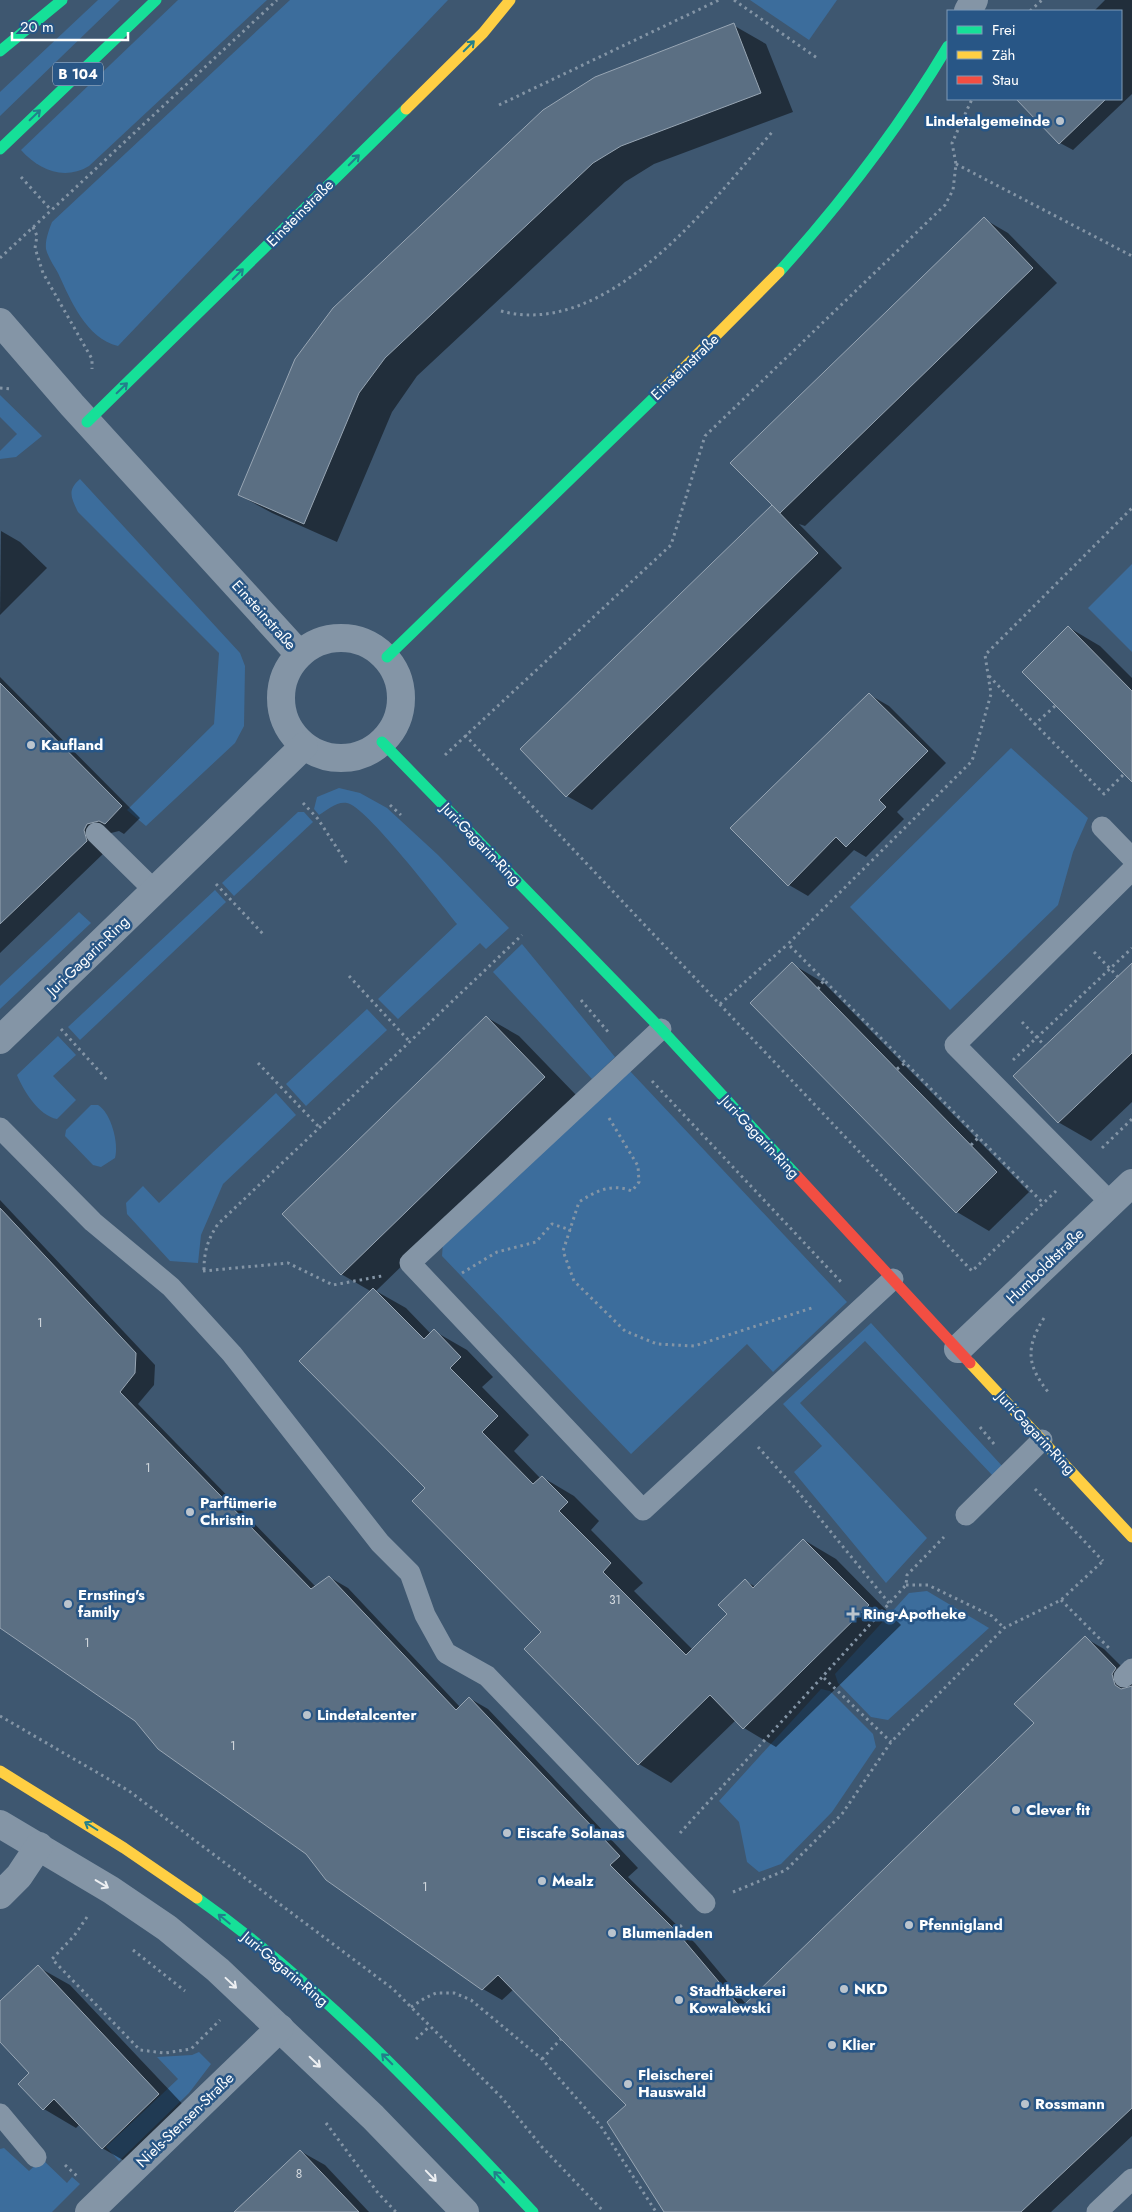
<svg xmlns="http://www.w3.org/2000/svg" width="1132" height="2212" viewBox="0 0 1132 2212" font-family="Jost,sans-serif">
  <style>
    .green { fill: #3c6d9c }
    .shadow { fill: #0007 }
    .building { fill: #5b6f83; stroke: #98a6b4 }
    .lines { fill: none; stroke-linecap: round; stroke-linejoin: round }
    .path { stroke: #8495a6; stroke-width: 3; stroke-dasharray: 2.5 4; stroke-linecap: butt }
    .lane { stroke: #8495a6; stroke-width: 21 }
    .street { stroke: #8495a6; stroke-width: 28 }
    .fast { stroke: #16e098; stroke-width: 11 }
    .slow { stroke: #ffcf43; stroke-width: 11 }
    .jam { stroke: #f24e42; stroke-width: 11 }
    .oneway { stroke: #237f8b }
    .oneway2 { stroke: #edeff2 }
    .poi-dot { fill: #bbc4cd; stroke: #285686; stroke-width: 2 }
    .labels { text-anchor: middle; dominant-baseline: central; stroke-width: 5; stroke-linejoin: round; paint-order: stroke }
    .number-label { font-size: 12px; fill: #d6dbe0 }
    .shield { fill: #285686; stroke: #beccdb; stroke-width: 1 }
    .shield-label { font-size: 14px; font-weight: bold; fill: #fff }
    .poi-label { font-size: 15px; font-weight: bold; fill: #fff; stroke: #285686; text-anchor: start }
    .street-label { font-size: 15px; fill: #fff; stroke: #285686 }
  </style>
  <rect width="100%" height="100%" fill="#3e5770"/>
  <g class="green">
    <path d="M98 0H120L0 116V92Z"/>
    <path d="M178 0H267L89 166C64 181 39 170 21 150Z"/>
    <path d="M290 0H448L118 346C86 338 71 301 58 273 54 266 48 257 46 249 45 240 49 230 52 222Z"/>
    <path d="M750 0H837L809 40Z"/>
    <path d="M0 395 42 436 16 457 0 459V451L17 434 0 417Z"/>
    <path d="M80 479 240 653 245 666 244 726 235 743 146 826 127 810 214 724 219 653 78 512C71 498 67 490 80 479Z"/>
    <path d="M1132 564V652L1088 608Z"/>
    <path d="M1011 748 1088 818 1073 852 1058 905 950 1010 850 907Z"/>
    <path d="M339 788 360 793 387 808 438 855 509 928 486 949 480 943 398 1019 378 999 457 924C442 905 365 805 347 803 337 801 327 810 319 815L314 809 317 797Z"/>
    <path d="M298 812H304L313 822 234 896 222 883Z"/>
    <path d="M215 890 226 902 80 1040 68 1027Z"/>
    <path d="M79 912 91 923 0 1009V986Z"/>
    <path d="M522 944 615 1057 592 1079 493 972Z"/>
    <path d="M367 1009 387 1030 306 1106 286 1084Z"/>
    <path d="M58 1036 76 1055 53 1076 76 1100 57 1119C39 1116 23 1090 17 1075Z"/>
    <path d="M629 1070 847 1302 773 1372 747 1344 631 1454 442 1256 443 1243Z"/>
    <path d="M276 1093 296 1115 223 1184 201 1235 198 1263 170 1261 127 1214 126 1203 143 1186 159 1203Z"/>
    <path d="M91 1105H98C111 1113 119 1143 115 1158L101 1167 93 1165 65 1136 66 1130Z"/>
    <path d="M871 1323 1003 1467 993 1476 865 1341 800 1403 927 1538 886 1583 794 1472 822 1446 783 1404Z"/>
    <path d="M927 1591 989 1628 888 1720 871 1717 838 1683 835 1674 909 1593Z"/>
    <path d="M821 1689 830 1691 873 1734 876 1747 832 1812 781 1864 759 1872 747 1862 739 1822 719 1801Z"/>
    <path d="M199 2052 211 2064 189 2093 119 2161 106 2147 178 2079 157 2057 192 2055Z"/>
    <path d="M4 2148 29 2171 42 2159 67 2183 72 2177 80 2184 52 2212H0V2149Z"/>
  </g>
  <g class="shadow">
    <path d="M1105 0H1132V94L1073 150 1060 143 1018 99H1121V11H1094Z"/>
    <path d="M733 25 766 44 793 112 654 164 625 182 417 376 392 412 337 542 272 513 239 495Z"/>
    <path d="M984 219 1008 233 1057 283 805 526 799 524 842 568 592 810 567 796 522 749 772 507 777 510Z"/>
    <path d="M1 531 20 542 47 568 0 615Z"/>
    <path d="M1068 627 1100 646 1132 678V781Z"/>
    <path d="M0 677 140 818 124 834 119 831 107 834 105 852 0 953Z"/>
    <path d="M870 695 889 706 946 763 897 812 904 819 866 857 854 850 808 896 789 885Z"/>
    <path d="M792 964 824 983 1029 1192 989 1231 957 1212Z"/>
    <path d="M1132 965V1102L1091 1141 1058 1122Z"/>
    <path d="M486 1017 519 1036 577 1096 376 1291 406 1308 431 1334 434 1331 467 1350 493 1377 482 1387 529 1435 514 1451 541 1479 542 1477 574 1496 599 1521 591 1530 643 1583 634 1591 693 1650 729 1614 745 1581 756 1587 804 1540 836 1559 901 1625 776 1747 744 1728 736 1720 671 1783 639 1764 543 1632 426 1488 372 1292 341 1274Z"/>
    <path d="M0 1200 155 1365 154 1385 138 1404 316 1587 329 1577 348 1588 460 1707 469 1698 488 1709 638 1868 628 1877 695 1943 746 2004 1035 1723 1085 1638 1104 1649 1132 1677V2136L1051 2212H665L628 2105 514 1989 502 2000 483 1989 327 1879 307 1853 136 1720 0 1626Z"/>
    <path d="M38 1967 70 1985 191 2113 135 2167 102 2148 80 2124 76 2128 44 2109 20 2084 31 2073 0 2040V2003Z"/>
    <path d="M300 2151 325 2165 369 2212H261Z"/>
  </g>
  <g class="building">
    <path d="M734 23 761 93 621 146 593 163 385 358 359 393 304 524 238 495 295 359 333 308 543 110 595 77Z"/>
    <path d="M1016 99H1106L1059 144Z"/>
    <path d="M984 217 1033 268 780 513 730 463Z"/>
    <path d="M772 505 818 553 566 797 520 749Z"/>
    <path d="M1068 626 1132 691V782L1022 672Z"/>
    <path d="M0 683 122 806 105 824 99 821 87 824 84 830 87 841 0 924Z"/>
    <path d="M869 693 928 751 879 800 886 807 846 847 836 837 788 886 730 828Z"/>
    <path d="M792 962 997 1172 956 1213 750 1003Z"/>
    <path d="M1132 963V1053L1058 1123 1013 1076Z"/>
    <path d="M486 1016 545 1077 341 1275 282 1214Z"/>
    <path d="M0 1208 136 1353 135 1373 120 1392 311 1589 329 1576 456 1710 469 1697 620 1856 610 1865 676 1931 741 2008 1034 1723 1014 1704 1085 1636 1116 1668 1112 1674 1115 1685 1121 1689 1132 1686V2108L1021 2212H664L607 2122 626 2105 498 1975 482 1990 326 1880 306 1854 158 1749 135 1721 0 1628Z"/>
    <path d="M373 1288 424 1339 434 1329 461 1357 450 1368 498 1416 482 1432 533 1484 542 1476 568 1502 559 1511 611 1563 603 1572 686 1655 727 1614 718 1605 745 1579 753 1588 803 1539 869 1605 743 1729 710 1695 638 1765 524 1649 541 1632 412 1501 425 1488 299 1361Z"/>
    <path d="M38 1965 159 2094 102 2149 54 2099 43 2110 18 2084 29 2073 0 2042V2001Z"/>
    <path d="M300 2150 359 2212H234Z"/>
  </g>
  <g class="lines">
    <g class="path">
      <path d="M734 0 817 58"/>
      <path d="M1030 11 1042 0"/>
      <path d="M499 105 719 0"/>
      <path d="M956 164 1132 256"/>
      <path d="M21 177 51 210"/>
      <path d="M33 227 37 236 35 248 43 273 92 359V369"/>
      <path d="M0 258 277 0"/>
      <path d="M501 311C608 340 712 202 773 131"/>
      <path d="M0 388 11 389"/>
      <path d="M989 676 1035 724"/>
      <path d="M1055 706 1035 724 1104 794 1124 774"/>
      <path d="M465 735 972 1271 1056 1191"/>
      <path d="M445 755 671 545 705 436 945 205 953 190 956 164 952 143 972 99"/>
      <path d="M303 803 318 819 348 865"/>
      <path d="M390 805 401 815"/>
      <path d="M216 884 264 935"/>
      <path d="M1094 952 1118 977"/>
      <path d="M349 976 410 1042"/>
      <path d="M824 980 788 944 972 761 991 694 985 655 1132 508"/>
      <path d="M818 989 824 980 1043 1203"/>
      <path d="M581 1000 609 1033"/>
      <path d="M720 1004 788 944"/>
      <path d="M1022 1022 1045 1046"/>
      <path d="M61 1029 109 1082"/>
      <path d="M1013 1060 1132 948"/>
      <path d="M258 1063 319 1127"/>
      <path d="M897 1069 905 1063"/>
      <path d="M652 1081 843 1284"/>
      <path d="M609 1118 638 1166 639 1182 632 1191C611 1183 596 1191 579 1202L563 1251 574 1281 625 1331 657 1344 694 1346 815 1307"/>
      <path d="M971 1145 979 1137"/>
      <path d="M1102 1148 1132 1119"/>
      <path d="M204 1270C204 1251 208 1239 218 1224L522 935"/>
      <path d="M203 1271 288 1263 333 1285 382 1276"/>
      <path d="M462 1273 497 1252 536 1242 552 1224 571 1230"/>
      <path d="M1044 1318C1025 1348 1027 1366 1049 1393"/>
      <path d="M980 1427 994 1444"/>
      <path d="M758 1447 795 1488 889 1603"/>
      <path d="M1035 1489 1103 1561"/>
      <path d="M906 1585H928L992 1616 1004 1628"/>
      <path d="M1061 1600 1109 1648"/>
      <path d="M824 1678 891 1742"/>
      <path d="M0 1716 129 1791 393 1989 502 2098 542 2147 604 2212"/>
      <path d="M680 1833 906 1585 907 1575 944 1537"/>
      <path d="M733 1892 786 1870 842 1814 891 1742 1004 1628 1061 1600 1104 1560"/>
      <path d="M87 1917 74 1936 52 1959 140 2050 165 2053 191 2049 220 2020"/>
      <path d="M675 1931 682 1925"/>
      <path d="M133 1950 185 1991"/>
      <path d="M411 2007 425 1998 436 1993H454L471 2000 542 2059 600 2125 656 2212"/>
      <path d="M416 2039 430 2026"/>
      <path d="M542 2059 561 2039"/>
      <path d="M326 2123 378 2193 396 2212"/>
      <path d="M65 2165 77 2176"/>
    </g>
    <g class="lane">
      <path d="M1102 827 1132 858"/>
      <path d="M96 833 155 891"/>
      <path d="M661 1029 410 1263 643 1510 893 1279"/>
      <path d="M0 1128 93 1222 171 1287 232 1354 380 1543 410 1573 425 1615 446 1653 487 1676 705 1903"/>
      <path d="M1111 1203 955 1045 1132 870"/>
      <path d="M966 1515 1042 1440"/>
      <path d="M1124 1677 1132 1669"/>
      <path d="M0 2114 36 2157"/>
      <path d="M1097 2212 1132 2179"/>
    </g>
    <g class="street">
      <path d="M968 11 974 0"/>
      <path d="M0 322 72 405 299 654"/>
      <circle cx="341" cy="698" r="60"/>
      <path d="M0 1040 304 746"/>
      <path d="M958 1349 1132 1183"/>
      <path d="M0 1824 111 1890 167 1928 218 1970 373 2117 465 2212"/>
      <path d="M0 1895 19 1876 39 1846"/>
      <path d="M89 2212 280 2028"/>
    </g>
    <g class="fast">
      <path d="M0 51 62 0"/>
      <path d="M0 149 156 0"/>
      <path d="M779 272C843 201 899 128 948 46"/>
      <path d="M87 422 406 109"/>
      <path d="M387 657 664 388"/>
      <path d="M382 742 661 1029 797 1176"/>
      <path d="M197 1898C323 1987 428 2100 533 2212"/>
    </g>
    <g class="slow">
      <path d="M406 109 483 33 510 0"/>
      <path d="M664 388 779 272"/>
      <path d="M970 1363 1132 1537"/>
      <path d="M0 1771 124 1848 197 1898"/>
    </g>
    <path class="jam" d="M797 1176 970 1363"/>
  </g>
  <defs><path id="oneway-shaft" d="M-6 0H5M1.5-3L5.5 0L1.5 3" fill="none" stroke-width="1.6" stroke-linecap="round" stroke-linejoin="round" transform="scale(1.25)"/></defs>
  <g class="oneway">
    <use href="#oneway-shaft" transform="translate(469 46) rotate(-45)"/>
    <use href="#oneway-shaft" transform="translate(35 115) rotate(-44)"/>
    <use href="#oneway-shaft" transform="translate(354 160) rotate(-45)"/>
    <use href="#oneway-shaft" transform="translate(238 274) rotate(-45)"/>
    <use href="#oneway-shaft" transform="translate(122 388) rotate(-44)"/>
    <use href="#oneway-shaft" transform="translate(91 1826) rotate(-148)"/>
    <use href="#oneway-shaft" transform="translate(224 1919) rotate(-141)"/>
    <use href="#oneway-shaft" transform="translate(387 2059) rotate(-135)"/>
    <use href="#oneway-shaft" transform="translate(499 2177) rotate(-133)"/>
  </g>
  <g class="oneway2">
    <use href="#oneway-shaft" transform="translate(102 1884) rotate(31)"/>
    <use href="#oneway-shaft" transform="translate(231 1983) rotate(43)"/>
    <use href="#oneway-shaft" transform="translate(315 2062) rotate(44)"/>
    <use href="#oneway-shaft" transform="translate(431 2176) rotate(46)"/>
  </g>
  <g class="poi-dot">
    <circle cx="1060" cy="121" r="5"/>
    <circle cx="31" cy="745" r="5"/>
    <circle cx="190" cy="1512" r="5"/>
    <circle cx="68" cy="1604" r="5"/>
    <path d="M850.5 1606.5h5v5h5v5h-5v5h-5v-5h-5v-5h5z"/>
    <circle cx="307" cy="1715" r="5"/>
    <circle cx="1016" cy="1810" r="5"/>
    <circle cx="507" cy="1833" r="5"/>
    <circle cx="542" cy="1881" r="5"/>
    <circle cx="909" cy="1925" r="5"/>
    <circle cx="612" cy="1933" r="5"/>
    <circle cx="844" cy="1989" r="5"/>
    <circle cx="679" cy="2000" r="5"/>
    <circle cx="832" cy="2045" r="5"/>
    <circle cx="628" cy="2084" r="5"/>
    <circle cx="1025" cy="2104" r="5"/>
  </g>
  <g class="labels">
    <g class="number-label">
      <text x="40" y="1323">1</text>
      <text x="148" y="1468">1</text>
      <text x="615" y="1600">31</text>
      <text x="87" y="1643">1</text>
      <text x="233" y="1746">1</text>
      <text x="425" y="1887">1</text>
      <text x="299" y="2174">8</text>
    </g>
    <rect class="shield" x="53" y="62.5" width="50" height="23" rx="4"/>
    <g class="shield-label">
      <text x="78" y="74">B 104</text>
    </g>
    <g class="poi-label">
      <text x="1050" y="121" text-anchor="end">Lindetalgemeinde</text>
      <text x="41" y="745">Kaufland</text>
      <text x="200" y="1503">Parfümerie<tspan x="200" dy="17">Christin</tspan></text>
      <text x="78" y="1595">Ernsting's<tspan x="78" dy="17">family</tspan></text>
      <text x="863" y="1614">Ring-Apotheke</text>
      <text x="317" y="1715">Lindetalcenter</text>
      <text x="1026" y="1810">Clever fit</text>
      <text x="517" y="1833">Eiscafe Solanas</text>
      <text x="552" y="1881">Mealz</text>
      <text x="919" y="1925">Pfennigland</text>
      <text x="622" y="1933">Blumenladen</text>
      <text x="854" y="1989">NKD</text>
      <text x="689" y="1991">Stadtbäckerei<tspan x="689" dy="17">Kowalewski</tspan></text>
      <text x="842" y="2045">Klier</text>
      <text x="638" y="2075">Fleischerei<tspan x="638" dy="17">Hauswald</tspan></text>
      <text x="1035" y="2104">Rossmann</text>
    </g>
    <g class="street-label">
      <text transform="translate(300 213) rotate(-45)">Einsteinstraße</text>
      <text transform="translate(685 367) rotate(-44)">Einsteinstraße</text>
      <text transform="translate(264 615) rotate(48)">Einsteinstraße</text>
      <text transform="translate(481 844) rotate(46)">Juri-Gagarin-Ring</text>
      <text transform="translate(88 956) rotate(-44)">Juri-Gagarin-Ring</text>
      <text transform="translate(760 1137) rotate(47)">Juri-Gagarin-Ring</text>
      <text transform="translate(1045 1266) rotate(-44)">Humboldtstraße</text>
      <text transform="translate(1036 1433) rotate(47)">Juri-Gagarin-Ring</text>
      <text transform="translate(285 1969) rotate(40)">Juri-Gagarin-Ring</text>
      <text transform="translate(185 2120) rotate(-44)">Niels-Stensen-Straße</text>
    </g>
  </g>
  <rect x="947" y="10" width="175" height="90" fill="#285686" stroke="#7e9ab6"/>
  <rect x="957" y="26" width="25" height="8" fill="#16e098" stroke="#7e9ab6"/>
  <text x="992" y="35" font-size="15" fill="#ffffff">Frei</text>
  <rect x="957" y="51" width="25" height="8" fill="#ffcf43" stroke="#7e9ab6"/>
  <text x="992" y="60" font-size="15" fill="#ffffff">Zäh</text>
  <rect x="957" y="76" width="25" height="8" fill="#f24e42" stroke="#7e9ab6"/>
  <text x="992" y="85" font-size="15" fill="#ffffff">Stau</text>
  <path d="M12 32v8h116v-8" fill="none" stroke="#ffffff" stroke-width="2.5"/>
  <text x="20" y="32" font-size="15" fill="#ffffff" stroke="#285686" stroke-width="4" paint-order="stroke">20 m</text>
</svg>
